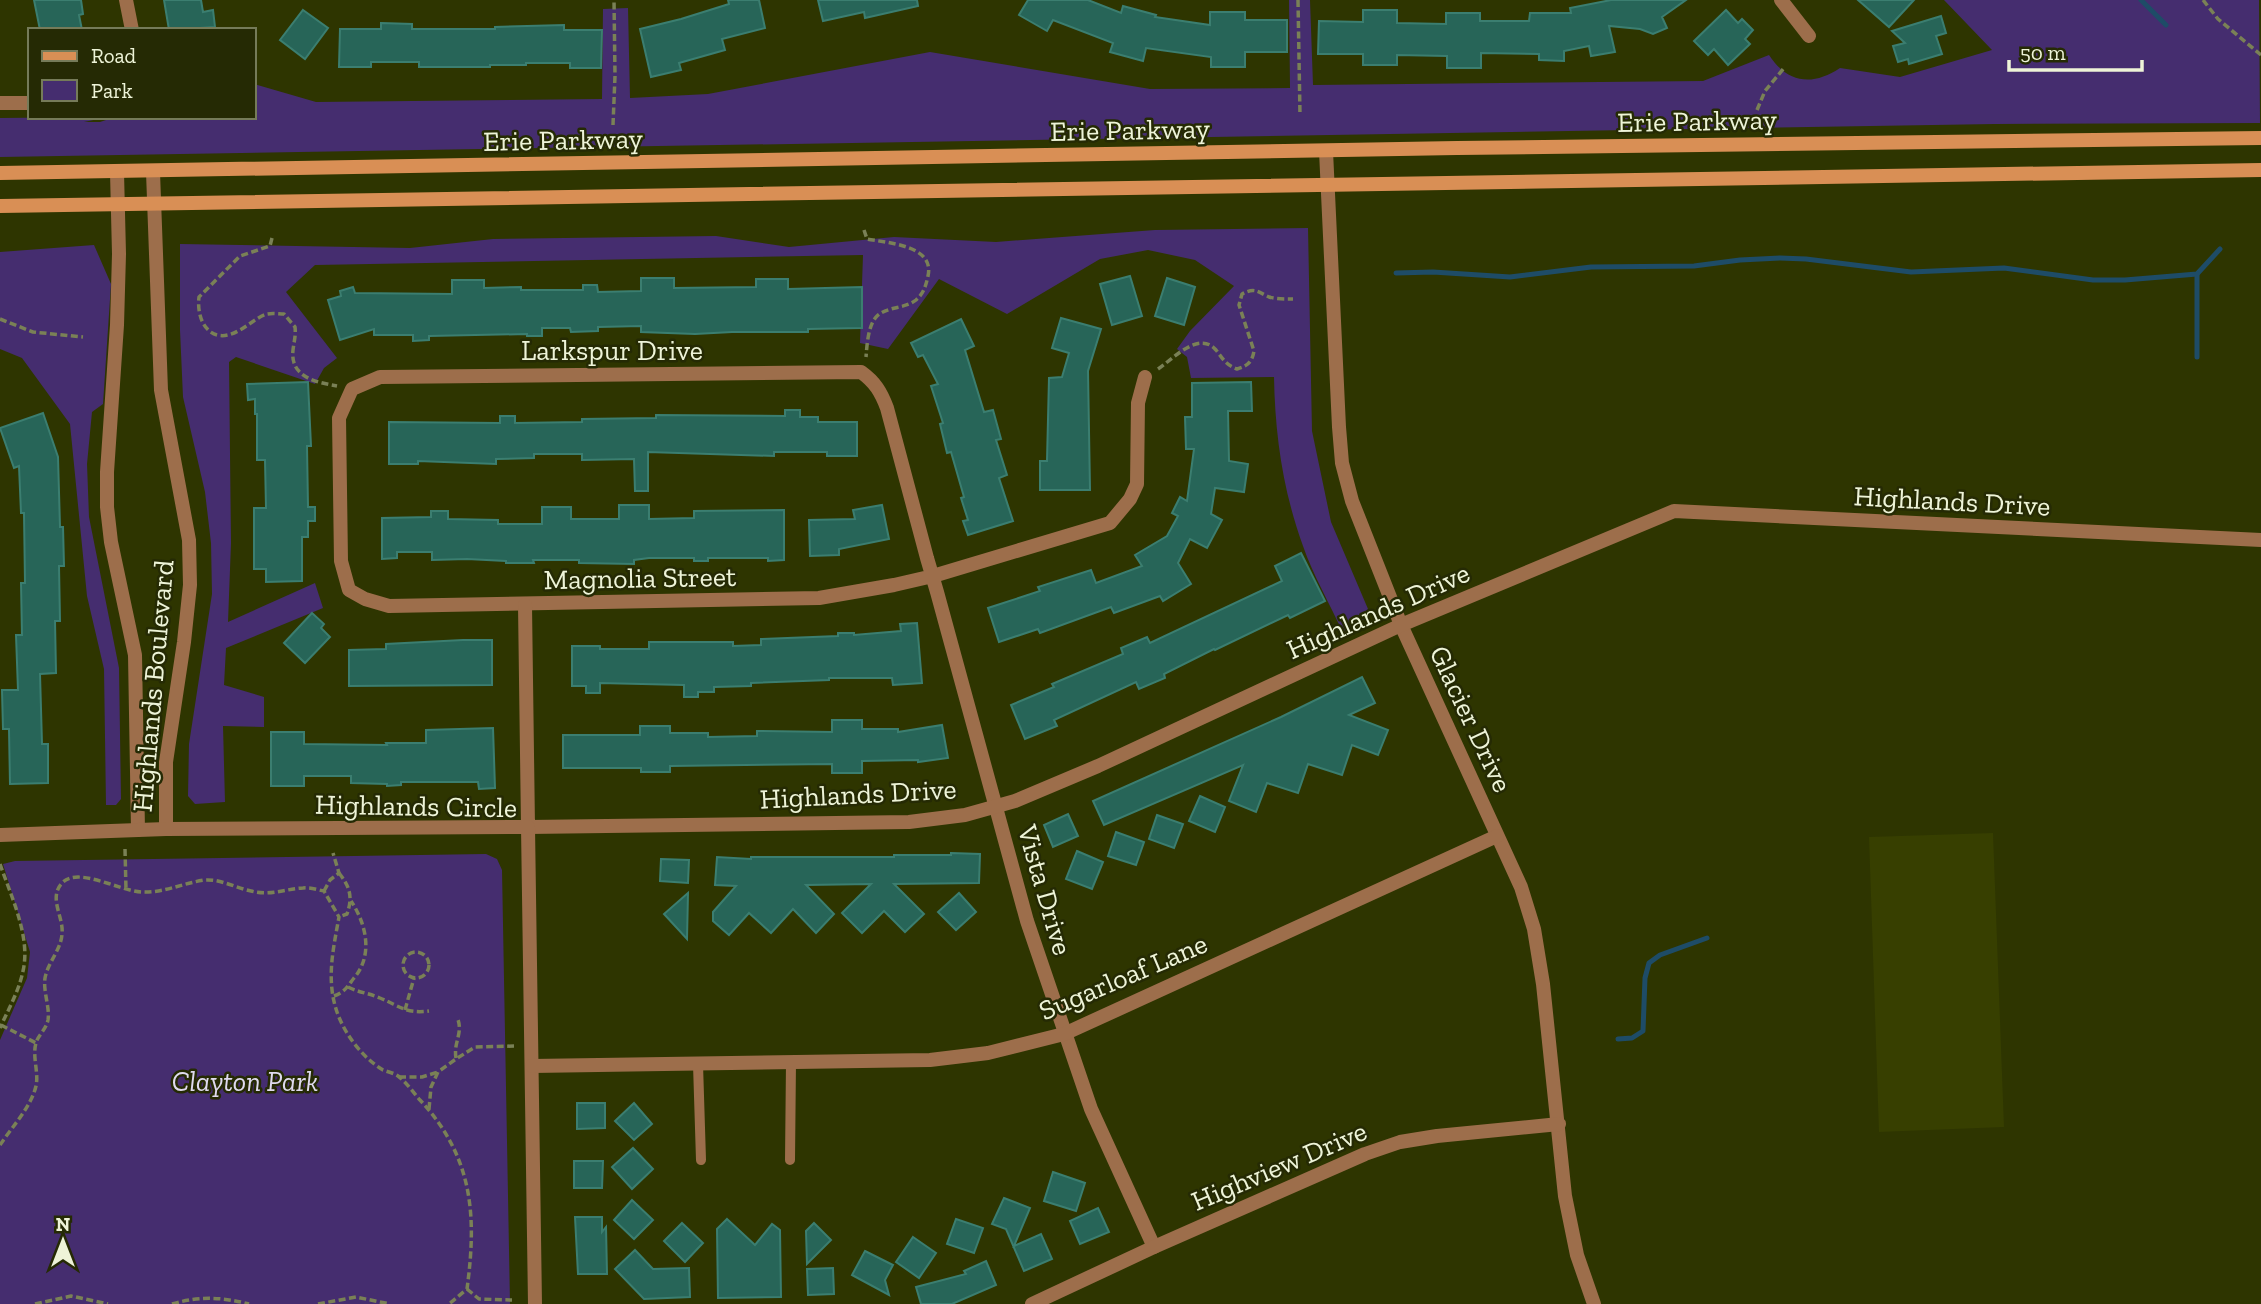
<svg xmlns="http://www.w3.org/2000/svg" width="2261" height="1304" viewBox="0 0 2261 1304" font-family="'Zilla Slab',serif">
  <style>
    .built { fill: #373f00 }
    .green { fill: #452d6f }
    .lines { fill: none; stroke-linecap: round; stroke-linejoin: round }
    .stream { stroke: #1e4c67; stroke-width: 5 }
    .building { fill: #276558; stroke: #3b7e70; stroke-width: 2 }
    .path { stroke: #7a8156; stroke-width: 3.5; stroke-dasharray: 7 3.5; stroke-linecap: butt }
    .service { stroke: #9d6e4b; stroke-width: 10 }
    .minor { stroke: #9d6e4b; stroke-width: 14 }
    .secondary { stroke: #d98f55; stroke-width: 14 }
    .labels { text-anchor: middle; dominant-baseline: central; stroke-width: 5; stroke-linejoin: round; paint-order: stroke }
    .street-label { font-size: 28px; fill: #eef4d8; stroke: #252a04 }
    .park-label { font-size: 28px; font-style: italic; fill: #dfdaef; stroke: #252a04 }
  </style>
  <rect width="100%" height="100%" fill="#2e3500"/>
  <path class="built" d="M1993 833 2004 1127 1879 1132 1869 837Z"/>
  <g class="green">
    <path d="M1289 0H1310L1313 85 1703 81 1769 55C1788 84 1813 86 1840 68L1900 77 1992 50 1944 0H2259L2260 123 1995 124 0 157V118L108 117 84 122H100L115 117H254V84L316 102 602 99 603 9 628 8 630 98 708 94 930 52 1150 89 1290 88Z"/>
    <path d="M1308 228 1312 431 1331 522 1368 609 1362 623 1343 633C1330 604 1313 575 1303 546 1283 491 1275 435 1274 377L1191 378 1187 357 1177 349 1190 331 1234 286 1195 260 1148 250 1100 259 1007 314 939 279 888 349 860 343 863 255 315 265 286 292 337 358 324 368 315 384 236 357 229 362 231 543 228 622 315 583 323 608 226 648 224 685 264 697V727L223 726 225 802 195 804 188 796 189 744 212 594 211 543 205 492 183 397 180 330V244L410 248 493 239 716 236 789 247 894 237 996 242 1155 230Z"/>
    <path d="M94 245 111 284 103 404 92 412 87 464 89 517 119 668 121 799 116 805H106L104 669 87 596 70 424 22 358 0 349V252Z"/>
    <path d="M486 854 497 859 502 870 510 1304H0V1040L27 978 30 952 3 864 15 861Z"/>
  </g>
  <g class="lines">
    <g class="stream">
      <path d="M2141 0 2166 25"/>
      <path d="M1396 273 1433 272 1510 277 1591 267 1694 266 1740 260 1780 258 1806 259 1911 272 2004 268 2093 280H2125L2197 274 2220 249"/>
      <path d="M2197 357V274"/>
      <path d="M1618 1039 1632 1038 1643 1031 1645 978 1649 963 1660 955 1707 938"/>
    </g>
  </g>
  <g class="building">
    <path d="M34 0H81L83 14 79 15 82 30H40Z"/>
    <path d="M164 0H201L203 12 213 10 215 27 169 30Z"/>
    <path d="M728 0H759L765 28 722 39 725 50 679 63 681 70 651 77 640 29 681 19 729 4Z"/>
    <path d="M818 0H917L918 6 865 18 864 12 823 21Z"/>
    <path d="M1028 0H1088L1121 13 1123 6 1156 15 1155 17 1210 25V12H1245V20H1287V52H1245V67H1211V57L1146 48 1143 61 1110 52 1113 43 1053 20 1047 31 1019 15Z"/>
    <path d="M1611 0H1686L1662 17 1667 28 1653 34 1640 29 1609 26 1615 52 1591 56 1589 46 1564 51V61L1539 60V54L1481 53V68H1447V56L1397 55V65H1363V54H1318L1319 21 1363 22V10H1397V23L1446 24V13H1480V21H1529L1530 13H1571L1570 8Z"/>
    <path d="M1858 0H1914L1889 27Z"/>
    <path d="M303 10 328 28 305 59 280 40Z"/>
    <path d="M1726 10 1738 23 1742 19 1753 30 1745 39 1750 44 1728 65 1714 49 1708 55 1694 41Z"/>
    <path d="M1941 16 1946 33 1936 36 1942 54 1909 64 1908 59 1898 62 1893 46 1905 43 1892 31Z"/>
    <path d="M381 23 412 24V29H495V27L564 25V30H602L601 68H570V63H526V65H490V67H419V62H371V67H339L340 29H381Z"/>
    <path d="M1130 276 1142 316 1112 325 1100 284Z"/>
    <path d="M641 278H674V288L756 287V279H788V289L862 287V328L808 329V332H732L695 334 641 332V326L598 327V331L571 332 570 328H542V336H527V334L429 336V340L413 341V335H374V329L340 340 328 300 341 296 340 291 353 287 355 293 452 294V280H484V288L521 287V290H583V285H597L598 292 641 291Z"/>
    <path d="M1167 278 1195 287 1184 325 1155 316Z"/>
    <path d="M1061 318 1101 329 1088 371 1090 490H1040V461H1047L1049 378 1062 377 1069 353 1052 348Z"/>
    <path d="M961 319 974 346 965 350 984 412 993 410 1001 439 996 440 1007 475 999 478 1013 521 968 535 963 521 968 520 961 498 964 497 951 452 947 453 940 424 943 423 931 386 938 384 923 355 918 357 911 343Z"/>
    <path d="M308 382 311 446H307L308 507H315V521H308V537H302V581L266 582V569H254V508H266L265 460H257V414H255V399L248 400 247 384Z"/>
    <path d="M1251 382 1252 411H1228L1229 461 1248 464 1244 492 1215 488 1211 514 1222 520 1207 548 1190 539 1178 563 1191 584 1163 601 1160 596 1114 613 1111 607 1040 633 1038 629 999 642 988 608 1040 591 1038 587 1091 570 1096 583 1142 566 1135 555 1167 536 1178 516 1172 513 1180 497 1187 501 1194 449H1186L1185 417H1192V383Z"/>
    <path d="M785 410H800V417H818V422H857V456H827V452H774V456L648 452V491H635L634 459 582 460V454H534V458L496 459V464L418 461V464H389V422L500 423V416H515V423L582 422V419L656 418V415L785 416Z"/>
    <path d="M43 413 58 457 60 527H63L64 566H59L60 621H55L56 673 40 674 42 744H48V783L10 784 9 729H3L2 690H18L16 635H22L21 583H25L24 513H21L19 466 14 468 0 428Z"/>
    <path d="M619 505H649V519L694 518V511L784 510V560L768 561V558H708V561H694V558H649L634 560V564L579 563V560H533L534 563H506V561L467 559 432 560V552H397V558L382 559V518L431 517V511H448V519L498 520V524H542V507H571V519H619Z"/>
    <path d="M882 505 889 539 839 549V555L810 556 809 520 855 519 853 510Z"/>
    <path d="M1301 553 1325 601 1290 618 1288 615 1215 650 1214 649 1164 674 1165 678 1139 689 1136 682 1054 720 1057 726 1025 739 1011 705 1054 687 1052 684 1123 654 1121 648 1147 637 1150 643 1282 581 1275 566Z"/>
    <path d="M312 613 324 624 321 628 330 637 305 663 284 643Z"/>
    <path d="M917 623 922 683 893 685 892 678H829V680L751 683V686L714 687V692H698V697H684V685L600 683V693H586V686H572V646H600V649H649V642H733V646L761 645V639L838 636V633H854V635L901 631 900 624Z"/>
    <path d="M463 640H492V685L349 686V650L386 649V644Z"/>
    <path d="M1362 677 1375 703 1349 715 1388 730 1378 755 1352 745 1342 775 1308 764 1298 793 1267 783 1256 812 1229 801 1243 765 1104 825 1093 801 1281 717Z"/>
    <path d="M832 720H862V729H898V732L942 725 948 758 918 762V760L862 761V773H832V764L670 766V772H641V768H563V735H640V726H670V733H708V737L757 736V731L832 732Z"/>
    <path d="M493 728 495 788 479 789 478 782H401V785L387 786V784L351 783V776H304V786H271V732H304V744L387 745 386 743H426V730Z"/>
    <path d="M1200 796 1225 807 1215 832 1189 821Z"/>
    <path d="M1068 814 1078 836 1053 847 1044 825Z"/>
    <path d="M1157 815 1183 824 1174 848 1149 839Z"/>
    <path d="M1116 832 1144 842 1136 865 1108 856Z"/>
    <path d="M1077 851 1103 862 1092 889 1066 879Z"/>
    <path d="M951 853 980 854 979 883 894 884 924 914 905 932 884 911 862 933 842 913 871 884 806 885 834 914 816 933 793 909 771 933 749 913 729 935 713 921V912L736 886 715 885 717 857 751 859V857H894V855H951Z"/>
    <path d="M661 859 689 860 688 883 660 881Z"/>
    <path d="M688 893 687 939 664 914Z"/>
    <path d="M959 893 976 912 956 930 938 912Z"/>
    <path d="M577 1103H605V1128L577 1129Z"/>
    <path d="M634 1103 652 1124 634 1140 615 1121Z"/>
    <path d="M633 1148 653 1169 632 1189 612 1167Z"/>
    <path d="M574 1161H603L602 1188H574Z"/>
    <path d="M1053 1172 1085 1183 1076 1211 1044 1201Z"/>
    <path d="M1004 1198 1030 1208 1014 1246 1041 1234 1052 1259 1024 1271 1006 1229 992 1224Z"/>
    <path d="M632 1200 653 1220 634 1239 614 1220Z"/>
    <path d="M1098 1208 1109 1232 1080 1244 1070 1221Z"/>
    <path d="M575 1217H602V1232L606 1227 607 1274H578Z"/>
    <path d="M727 1219 755 1245 772 1224 780 1230 781 1297 718 1298 717 1229Z"/>
    <path d="M956 1219 983 1228 974 1253 947 1244Z"/>
    <path d="M682 1223 703 1243 685 1262 664 1241Z"/>
    <path d="M814 1223 831 1240 807 1264 806 1231Z"/>
    <path d="M913 1237 936 1253 919 1278 896 1262Z"/>
    <path d="M635 1250 653 1269 689 1268 690 1297 644 1299 615 1269Z"/>
    <path d="M865 1251 893 1265 885 1280 889 1295 852 1275Z"/>
    <path d="M986 1261 996 1285 952 1304H921L916 1287 966 1274 964 1271Z"/>
    <path d="M833 1268 834 1294 808 1295 807 1269Z"/>
  </g>
  <g class="lines">
    <g class="path">
      <path d="M1298 0 1300 115"/>
      <path d="M2203 0 2218 19 2261 55"/>
      <path d="M1757 110 1765 91 1784 68"/>
      <path d="M613 125 615 76 614 0"/>
      <path d="M864 230 867 239C887 243 935 245 928 276 926 285 924 293 916 300 905 309 888 306 877 316 868 325 867 345 866 357"/>
      <path d="M272 238 270 246 240 256 199 297C196 322 211 346 238 331 248 326 257 317 267 314 273 313 279 314 284 314L295 327C296 335 294 342 293 350 290 377 315 382 337 386"/>
      <path d="M0 319 33 332 83 337"/>
      <path d="M1158 369C1173 359 1199 330 1216 350 1223 359 1226 365 1237 369 1247 366 1252 363 1254 351L1239 305 1242 294C1255 287 1258 292 1269 297 1276 299 1285 299 1293 299"/>
      <path d="M125 849 126 890"/>
      <path d="M0 864C11 896 31 937 23 971 19 991 8 1010 0 1028"/>
      <path d="M339 873C350 887 353 897 347 914L339 917"/>
      <path d="M324 891 330 880 339 873 333 853"/>
      <circle cx="416" cy="965" r="13"/>
      <path d="M348 987C360 993 369 993 380 998 400 1006 405 1014 429 1011"/>
      <path d="M334 996C345 992 347 987 354 978 373 956 367 925 351 901"/>
      <path d="M405 1010 414 978"/>
      <path d="M1 1025 36 1043"/>
      <path d="M456 1058C453 1042 464 1033 457 1017"/>
      <path d="M399 1077H422L438 1072"/>
      <path d="M429 1109 431 1087 438 1072 456 1059 475 1047 514 1046"/>
      <path d="M0 1145C12 1127 31 1107 36 1086 39 1073 32 1056 36 1043 38 1035 46 1030 48 1020 50 1007 43 992 45 978 48 962 61 950 62 934 64 917 48 898 62 883 78 866 119 891 142 892 164 893 183 883 205 880 221 879 236 888 251 891 270 896 285 889 303 888 310 887 318 890 324 891L339 917C333 950 326 980 337 1012 345 1035 363 1058 383 1070 388 1072 394 1073 398 1076 406 1082 413 1092 420 1100 473 1157 477 1215 467 1289L449 1304"/>
      <path d="M467 1289 479 1299 512 1300"/>
      <path d="M35 1304 71 1296 108 1304"/>
      <path d="M172 1304C199 1296 222 1297 249 1304"/>
      <path d="M318 1304 356 1297 390 1304"/>
    </g>
    <g class="service">
      <path d="M698 1064 701 1160"/>
      <path d="M790 1160 791 1062"/>
    </g>
    <g class="minor">
      <path d="M126 0 132 30"/>
      <path d="M1781 0 1809 36"/>
      <path d="M0 103H30"/>
      <path d="M1326 151 1339 427 1342 463 1352 501 1401 625 1521 887 1534 929 1543 984 1565 1196 1577 1255 1594 1304"/>
      <path d="M117 172 119 254 117 325 107 472V507L111 542 135 655 138 830"/>
      <path d="M153 172 161 390 189 540 190 585 184 642 166 762V829"/>
      <path d="M1145 377 1138 403 1137 484 1130 499 1110 523 933 576 894 585 819 598 389 606 365 599 349 590 341 561 339 418 352 389 380 377 861 372C875 382 881 392 887 408L927 558 937 592 1027 921 1091 1109 1154 1247"/>
      <path d="M525 605 528 827 909 822 965 815 1015 801 1098 766 1401 625 1674 511 2261 540"/>
      <path d="M0 835 166 829 528 827 535 1304"/>
      <path d="M532 1066 930 1060 988 1053 1064 1034 1497 836"/>
      <path d="M1032 1304 1154 1247 1365 1154 1400 1142 1437 1136 1559 1124"/>
    </g>
    <g class="secondary">
      <path d="M0 173 1457 148 2261 138"/>
      <path d="M0 206 2261 170"/>
    </g>
  </g>
  <g class="labels">
    <g class="street-label">
      <text transform="translate(1697 121) rotate(-1)">Erie Parkway</text>
      <text transform="translate(1130 130) rotate(-1)">Erie Parkway</text>
      <text transform="translate(563 140) rotate(-1)">Erie Parkway</text>
      <text x="612" y="350">Larkspur Drive</text>
      <text transform="translate(1952 501) rotate(3)">Highlands Drive</text>
      <text transform="translate(640 578) rotate(-1)">Magnolia Street</text>
      <text transform="translate(1378 611) rotate(-24)">Highlands Drive</text>
      <text transform="translate(153 686) rotate(-85)">Highlands Boulevard</text>
      <text transform="translate(1471 719) rotate(65)">Glacier Drive</text>
      <text transform="translate(858 794) rotate(-3)">Highlands Drive</text>
      <text transform="translate(416 806) rotate(1)">Highlands Circle</text>
      <text transform="translate(1045 890) rotate(74)">Vista Drive</text>
      <text transform="translate(1123 977) rotate(-23)">Sugarloaf Lane</text>
      <text transform="translate(1279 1166) rotate(-23)">Highview Drive</text>
    </g>
    <g class="park-label">
      <text x="245" y="1081">Clayton Park</text>
    </g>
  </g>
  <rect x="28" y="28" width="228" height="91" fill="#252a04" stroke="#757b59" stroke-width="2"/>
  <rect x="42" y="51" width="35" height="10" fill="#d98f55" stroke="#757b59" stroke-width="2"/>
  <text x="91" y="63" font-size="21" fill="#eef4d8">Road</text>
  <rect x="42" y="80" width="35" height="21" fill="#452d6f" stroke="#757b59" stroke-width="2"/>
  <text x="91" y="98" font-size="21" fill="#eef4d8">Park</text>
  <g transform="translate(63 1241)" stroke="#252a04" stroke-width="5" paint-order="stroke">
  <path d="M0-5L12 26L0 18L-12 26Z" fill="#eef4d8"/>
  <text y="-10" font-size="19" font-weight="bold" text-anchor="middle" fill="#eef4d8">N</text>
  </g>
  <path d="M2009 60v10h133v-10" fill="none" stroke="#eef4d8" stroke-width="3.5"/>
  <text x="2020" y="60" font-size="21" fill="#eef4d8" stroke="#252a04" stroke-width="5" paint-order="stroke">50 m</text>
</svg>
